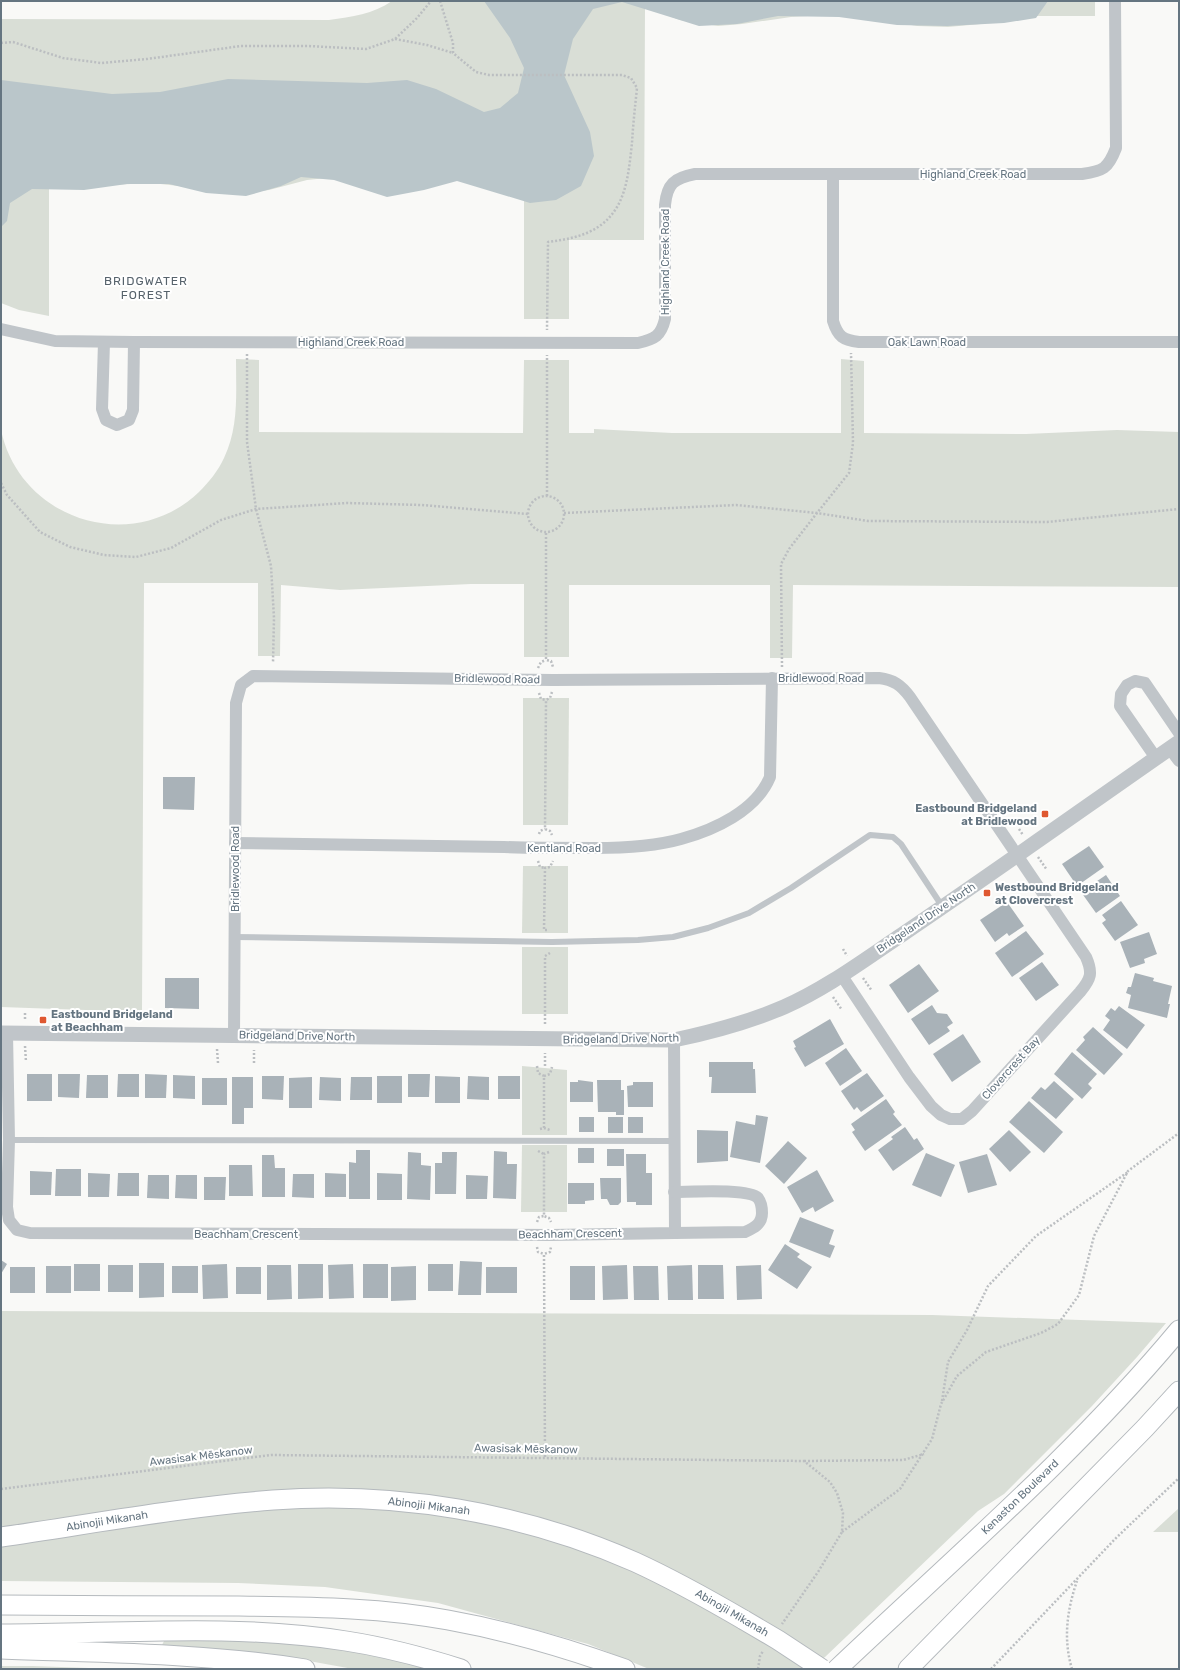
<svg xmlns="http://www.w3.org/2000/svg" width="1180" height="1670" viewBox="0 0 1180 1670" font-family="Rubik,sans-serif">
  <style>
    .green { fill: #d9ded6 }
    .water { fill: #bac6ca }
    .building { fill: #a9b2b8 }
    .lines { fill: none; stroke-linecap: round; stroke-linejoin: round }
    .primary-casing { stroke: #b4b9bd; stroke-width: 21 }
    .path { stroke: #bbbec1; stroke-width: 2.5; stroke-dasharray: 2 2; stroke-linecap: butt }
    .service { stroke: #c0c5c9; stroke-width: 6 }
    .minor { stroke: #c0c5c9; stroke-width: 12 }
    .tertiary { stroke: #c0c5c9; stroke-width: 15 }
    .primary { stroke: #fff; stroke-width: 19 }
    .primary-bridge-casing { stroke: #b4b9bd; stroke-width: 21; stroke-linecap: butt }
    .primary-bridge { stroke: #fff; stroke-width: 19 }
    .poi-dot { fill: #df5831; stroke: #fff; stroke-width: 1.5 }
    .labels { text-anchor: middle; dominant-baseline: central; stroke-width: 4; stroke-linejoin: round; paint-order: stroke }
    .street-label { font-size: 11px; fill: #657581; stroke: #fff }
    .poi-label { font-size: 11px; font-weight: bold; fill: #657581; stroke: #fff; text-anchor: start }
    .neighbourhood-label { font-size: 12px; letter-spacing: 1px; fill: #57636c; stroke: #fff }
  </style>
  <rect width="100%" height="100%" fill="#f9f9f7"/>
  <g class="green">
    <path d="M392 1H1095V16H1013L981 24 948 27 917 26 863 17 825 15 791 17 742 24 718 26 680 20 645 7 644 240H569V319H524V195L462 180 347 181 327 178 307 180 269 190 245 193 151 183 49 188V316L19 310 1 303V19L329 20C352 17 373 14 392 1Z"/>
    <path d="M236 359 259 360V432L523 433 524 360H569V433H594V429L672 433H841V359L864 361V433L1026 434 1117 430 1179 432V587L793 585 792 658H770V585H569V657H524V584H471L340 590 281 585 280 656H258V583H144L142 1012 1 1007V430C20 520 132 556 199 492 209 482 218 471 224 458 239 427 236 393 236 359Z"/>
    <path d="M523 698H569L568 825H523Z"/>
    <path d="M523 866H568V933H522Z"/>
    <rect x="522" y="947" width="46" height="67"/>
    <path d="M522 1066 567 1070V1135H522Z"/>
    <path d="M522 1145H567V1212H521Z"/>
    <path d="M1 1311 932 1315 1166 1323 1137 1357 1092 1406 1004 1494 978 1511 825 1657 809 1669H649L588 1644 438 1603 325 1587 238 1583 1 1581Z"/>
    <path d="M1179 1508V1532H1153Z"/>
    <path d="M231 1639 341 1648 440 1669H353L298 1659 164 1646 162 1645 164 1641Z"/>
    <path d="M1 1666H33L117 1669H1Z"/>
  </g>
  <path class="water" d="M484 1H1048L1036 18 1004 23 947 26 897 25 839 17 778 16 737 24 699 26 622 2 593 9 573 39 564 75 590 132 594 156 581 186 556 200 530 203 457 181 424 190 387 197 334 180 301 177 281 186 246 196 206 193 169 184H127L84 190 32 189 10 203 7 221 1 227V80L112 94 160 92 228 79 367 83 407 80 436 89 484 112 500 108 518 93 524 68 510 38Z"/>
  <g class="building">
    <path d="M163 777H195L194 810 163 809Z"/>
    <path d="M1089 846 1104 867 1077 886 1062 864Z"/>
    <path d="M1106 875 1120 896 1096 913 1081 892Z"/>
    <path d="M1121 901 1138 925 1115 941 1102 923 1106 920 1102 915Z"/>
    <path d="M1007 902 1024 926 1009 936 1007 933 995 942 980 920Z"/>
    <path d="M1026 931 1044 954 1012 977 995 953Z"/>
    <path d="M1149 932 1157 954 1144 959 1145 963 1130 968 1120 942Z"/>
    <path d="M1042 962 1059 985 1036 1001 1019 978Z"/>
    <path d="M919 964 939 991 908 1013 889 985Z"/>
    <path d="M1135 973 1154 978 1153 981 1172 986 1168 1004H1170L1167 1018 1128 1008 1131 995 1126 993 1128 987H1131Z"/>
    <path d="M165 978H199V1009L165 1008Z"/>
    <path d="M932 1005 937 1013 947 1014 953 1023 947 1027 950 1031 929 1045 911 1019Z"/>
    <path d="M1119 1006 1145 1025 1127 1049 1103 1030 1110 1020 1105 1016 1111 1008 1115 1011Z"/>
    <path d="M830 1019 844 1044 805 1067 794 1048 796 1047 793 1041Z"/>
    <path d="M1093 1027 1123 1054 1104 1075 1076 1050 1085 1040 1083 1037Z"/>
    <path d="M963 1034 981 1062 952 1082 933 1054Z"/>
    <path d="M846 1048 862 1071 840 1086 825 1063Z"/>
    <path d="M1072 1052 1097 1074 1088 1084 1092 1088 1082 1099 1054 1074Z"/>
    <path d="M709 1062H753V1069H755L756 1093H711L712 1077H709Z"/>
    <path d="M867 1073 884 1096 861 1112 857 1107 854 1110 841 1091Z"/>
    <rect x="27" y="1074" width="25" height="27"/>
    <path d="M58 1074H80L79 1098 58 1097Z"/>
    <path d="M118 1074H139V1097H117Z"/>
    <path d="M145 1074 167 1075 166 1098H145Z"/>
    <path d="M408 1074H430L429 1097H408Z"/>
    <path d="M87 1075H108V1098H86Z"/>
    <path d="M173 1075 195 1076V1099L173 1098Z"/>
    <path d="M262 1076H284L283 1100 262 1099Z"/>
    <rect x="377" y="1076" width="25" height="27"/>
    <path d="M435 1076 460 1077V1103H435Z"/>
    <path d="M468 1076 489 1077V1100L467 1099Z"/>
    <rect x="498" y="1076" width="22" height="23"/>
    <path d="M232 1077H253V1108H244V1124H232Z"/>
    <path d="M312 1077V1108H289V1078Z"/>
    <path d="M320 1077 341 1078V1101L319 1100Z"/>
    <path d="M351 1077H372V1100H350Z"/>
    <rect x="202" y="1078" width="25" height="27"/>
    <path d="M578 1080 593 1082V1102H570V1082H578Z"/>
    <path d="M597 1080H621V1090H624V1115H616V1112H598Z"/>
    <path d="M1054 1081 1074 1099 1056 1119 1031 1098 1041 1087 1045 1090Z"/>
    <path d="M633 1082H653V1107H628L627 1086 633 1085Z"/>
    <path d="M886 1099 895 1112 893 1114 902 1125 865 1151 852 1132 855 1130 851 1124Z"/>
    <path d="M1029 1101 1063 1132 1044 1153 1009 1122Z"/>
    <path d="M756 1115 768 1117 760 1163 730 1157 736 1121 755 1125Z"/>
    <rect x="579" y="1117" width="15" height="15"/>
    <rect x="608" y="1117" width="15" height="16"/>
    <rect x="628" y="1117" width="15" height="16"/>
    <path d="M905 1127 914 1140 917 1138 924 1149 893 1171 878 1150 893 1139 891 1137Z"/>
    <path d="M697 1130 728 1131V1161L697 1163Z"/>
    <path d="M1009 1130 1031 1152 1010 1172 989 1149Z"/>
    <path d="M788 1141 807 1158 784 1184 765 1166Z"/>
    <rect x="578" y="1148" width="16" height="15"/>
    <rect x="607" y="1149" width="17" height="17"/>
    <path d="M356 1150H370V1199H349V1162L356 1163Z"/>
    <path d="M494 1151 507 1152V1164H517L516 1199 493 1198Z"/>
    <path d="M408 1152 421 1153V1165L431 1166 430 1200 407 1199Z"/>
    <path d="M442 1152H457L456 1194H435V1163H442Z"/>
    <path d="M926 1153 955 1165 941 1197 912 1185Z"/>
    <path d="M626 1154H646V1173H652V1205H636V1202H627Z"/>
    <path d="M987 1154 997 1185 968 1193 959 1162Z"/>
    <path d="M262 1155H274L275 1168H285V1197H262Z"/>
    <path d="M229 1165H252L253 1196H229Z"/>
    <path d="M56 1169H81V1196H55Z"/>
    <path d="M817 1170 834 1201 815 1212 813 1207 802 1213 787 1187Z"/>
    <path d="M30 1171 52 1172 51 1195H30Z"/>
    <path d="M88 1173 110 1174 109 1197H88Z"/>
    <path d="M118 1173H139V1196H117Z"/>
    <path d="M325 1173 346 1174V1197H325Z"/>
    <path d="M377 1173 402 1174V1200H377Z"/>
    <path d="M293 1174H314V1198L292 1197Z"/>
    <path d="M148 1175H169V1199L147 1198Z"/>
    <path d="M176 1175H197V1199L175 1198Z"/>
    <path d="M466 1175 488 1176 487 1199H466Z"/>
    <path d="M204 1177H226L225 1200H204Z"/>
    <path d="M600 1178H621V1202L618 1205H610L607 1199H601Z"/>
    <path d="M568 1183H594V1200L585 1201V1204H568Z"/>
    <path d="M800 1217 834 1230 829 1244 835 1246 830 1258 789 1242Z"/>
    <path d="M785 1244 800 1254 797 1257 812 1267 797 1289 768 1270Z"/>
    <path d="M1 1260 7 1264 1 1274Z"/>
    <path d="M460 1261 482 1262 481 1295H458Z"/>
    <path d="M139 1263H164V1297L139 1298Z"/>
    <rect x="74" y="1264" width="26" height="27"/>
    <path d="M227 1264 228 1298 203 1299 202 1265Z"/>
    <path d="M298 1264H323V1298L298 1299Z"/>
    <path d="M353 1264 354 1298 329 1299 328 1265Z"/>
    <rect x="363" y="1264" width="25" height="34"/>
    <rect x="428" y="1264" width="25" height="27"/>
    <rect x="108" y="1265" width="25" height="27"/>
    <path d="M267 1265H291L292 1299 267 1300Z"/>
    <path d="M627 1265 628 1299 603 1300 602 1266Z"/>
    <path d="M692 1265 693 1300H668L667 1266Z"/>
    <path d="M698 1265H723L724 1299H698Z"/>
    <path d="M761 1265 762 1299 737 1300 736 1266Z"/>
    <rect x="46" y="1266" width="25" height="27"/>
    <rect x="172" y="1266" width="26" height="27"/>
    <path d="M416 1266V1300L391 1301V1267Z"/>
    <rect x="570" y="1266" width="25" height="34"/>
    <path d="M633 1266H658L659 1300H634Z"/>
    <rect x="10" y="1267" width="25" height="26"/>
    <rect x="236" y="1267" width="25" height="27"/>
    <rect x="486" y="1267" width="31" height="26"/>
  </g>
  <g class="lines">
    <g class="primary-casing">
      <g id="primary">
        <path d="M1 1537C91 1524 182 1507 273 1500 395 1491 522 1512 635 1562 672 1579 708 1599 744 1620"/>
        <path d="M1 1605C80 1606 160 1606 239 1606 309 1607 379 1607 448 1620 509 1631 567 1648 625 1669"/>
        <path d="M1 1634C116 1634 232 1623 346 1641 385 1647 423 1657 461 1669"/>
        <path d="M1 1649C102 1653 205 1653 305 1669"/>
        <path d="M837 1669C953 1559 1076 1454 1179 1330"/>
        <path d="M908 1669 1145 1428 1179 1391"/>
      </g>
    </g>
    <g class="path">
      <path d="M440 1 453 43V53L476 72 489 75H622L631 78 637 88C635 107 633 125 632 143 628 178 626 215 589 232 576 238 562 240 548 242L547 330"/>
      <path d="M395 39 427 45 453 53"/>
      <path d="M1 43 13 42 63 58 101 63 147 59 241 46H308L366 49 395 39 417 18 431 1"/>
      <path d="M247 354V442L256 509 271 566 274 618 273 663"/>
      <path d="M1 483 7 495 40 532 70 547 104 555 136 557 171 548 221 520 256 509 347 503 422 505 528 514"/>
      <path d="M547 496V355"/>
      <circle cx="546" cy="514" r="18"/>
      <path d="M564 513 736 505 817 513 868 521 1047 522 1179 509"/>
      <path d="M546 533V660L551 661 553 667"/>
      <path d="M782 667 781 564 789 549 817 513 849 473 853 443 851 353"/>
      <path d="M538 668 541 662 546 660"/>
      <path d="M552 692 550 698 546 700 545 829 550 831 552 835"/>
      <path d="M539 693 541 699 546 700"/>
      <path d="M1019 829 1023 835"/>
      <path d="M539 834 540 831 545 829"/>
      <path d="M1038 857 1047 870"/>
      <path d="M538 861 540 867 545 868"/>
      <path d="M547 930H544L545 868 550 867 553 861"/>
      <path d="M843 949 847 956"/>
      <path d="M863 978 872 991"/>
      <path d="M833 997 842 1010"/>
      <path d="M25 1019V1012"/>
      <path d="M545 1024V956L550 953"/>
      <path d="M25 1046 26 1062"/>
      <path d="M217 1049 218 1063"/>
      <path d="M254 1063V1050"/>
      <path d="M537 1066 538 1073 544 1076"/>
      <path d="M545 1066V1053"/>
      <path d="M544 1128V1076L550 1074 552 1067"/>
      <path d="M540 1129 544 1128 550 1130"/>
      <path d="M538 1151 544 1154"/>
      <path d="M549 1152 544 1154V1216L549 1218 551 1222"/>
      <path d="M537 1222 539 1217 544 1216"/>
      <path d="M537 1247 538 1252 544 1254"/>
      <path d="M942 1401 948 1362 967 1330 988 1286 1036 1236 1128 1172"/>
      <path d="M545 1457 544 1254 550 1252 551 1247"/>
      <path d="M804 1461 903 1460 924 1454"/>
      <path d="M1 1489 271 1455 804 1461 830 1482 837 1493 843 1513 842 1532 818 1572 782 1624"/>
      <path d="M842 1532 900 1489 932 1439 941 1404 957 1376 986 1352 1041 1333 1058 1324 1079 1295 1094 1236 1128 1171 1179 1133"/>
      <path d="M758 1669 760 1656 763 1651"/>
      <path d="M991 1669 1116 1538 1179 1478"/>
      <path d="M1072 1669C1063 1639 1067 1610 1077 1581"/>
    </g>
    <g class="service">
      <path d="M234 937 552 942 638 940 673 937 708 928 749 913 791 888 870 835 893 837 901 844 942 906"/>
      <path d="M9 1140 674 1141"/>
    </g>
    <g class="minor">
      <path d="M833 175V321C838 337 843 340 859 342H1179"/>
      <path d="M1 329 55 341 134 342 638 343C655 339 661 336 665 319V205C667 184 674 178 695 174H1082C1103 171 1108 169 1116 148L1115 1"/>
      <path d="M104 342 102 409 106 420 117 425 129 420 133 410 134 342"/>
      <path d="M1170 749 1179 761"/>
      <path d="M1156 758 1120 706 1121 694 1127 685 1135 681 1145 683 1179 733"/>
      <path d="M235 843C324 845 414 846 504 847 534 848 564 848 594 848 623 848 653 847 681 839 714 830 756 811 770 777L772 678"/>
      <path d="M7 1033 9 1140 7 1207 9 1220 17 1230 30 1233 551 1235 675 1233 674 1040"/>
      <path d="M234 1036 236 703 241 685 253 676 553 680 879 678C894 680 901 685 910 697L1086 957C1093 973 1091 979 1080 992L972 1111 962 1119H950L941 1115 931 1106 909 1077 842 976"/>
      <path d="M674 1192C690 1192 748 1188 758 1198 761 1202 762 1208 762 1213 762 1224 754 1228 745 1232L675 1233"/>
    </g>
    <path class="tertiary" d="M1 1033 674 1040C712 1032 749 1022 784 1007 827 988 864 960 903 934 996 871 1087 806 1179 742"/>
    <use href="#primary" class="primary"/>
    <g class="primary-bridge-casing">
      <path id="primary-bridge" d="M744 1620 778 1640 822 1669"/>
    </g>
    <use href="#primary-bridge" class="primary-bridge"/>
  </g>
  <g class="poi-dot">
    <rect x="1041" y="810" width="8" height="8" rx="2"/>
    <rect x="983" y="889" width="8" height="8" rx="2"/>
    <rect x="39" y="1016" width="8" height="8" rx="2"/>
  </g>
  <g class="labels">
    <g class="street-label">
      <text x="973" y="174">Highland Creek Road</text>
      <text transform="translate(665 262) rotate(-90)">Highland Creek Road</text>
      <text x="351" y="342">Highland Creek Road</text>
      <text x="927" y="342">Oak Lawn Road</text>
      <text x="821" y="678">Bridlewood Road</text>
      <text transform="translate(497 679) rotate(1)">Bridlewood Road</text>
      <text x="564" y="848">Kentland Road</text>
      <text transform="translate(235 869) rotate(-90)">Bridlewood Road</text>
      <text transform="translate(926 918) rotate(-34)">Bridgeland Drive North</text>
      <text transform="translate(297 1036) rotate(1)">Bridgeland Drive North</text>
      <text transform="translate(621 1039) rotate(-1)">Bridgeland Drive North</text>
      <text transform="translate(1011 1068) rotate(-48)">Clovercrest Bay</text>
      <text x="246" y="1234">Beachham Crescent</text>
      <text transform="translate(570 1234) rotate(-1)">Beachham Crescent</text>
      <text transform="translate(526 1449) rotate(1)">Awasisak Mēskanow</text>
      <text transform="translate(201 1456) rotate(-7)">Awasisak Mēskanow</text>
      <text transform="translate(1020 1497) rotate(-44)">Kenaston Boulevard</text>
      <text transform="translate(429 1506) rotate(7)">Abinojii Mikanah</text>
      <text transform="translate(107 1521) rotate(-9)">Abinojii Mikanah</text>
      <text transform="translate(732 1613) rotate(30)">Abinojii Mikanah</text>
    </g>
    <g class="poi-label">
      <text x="1037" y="808" text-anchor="end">Eastbound Bridgeland<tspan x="1037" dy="13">at Bridlewood</tspan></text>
      <text x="995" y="887">Westbound Bridgeland<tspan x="995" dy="13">at Clovercrest</tspan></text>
      <text x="51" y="1014">Eastbound Bridgeland<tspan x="51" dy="13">at Beachham</tspan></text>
    </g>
    <g class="neighbourhood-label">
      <text x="146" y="281">BRIDGWATER<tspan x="146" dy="14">FOREST</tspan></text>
    </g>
  </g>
  <rect width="1180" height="1670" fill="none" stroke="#657581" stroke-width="4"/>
</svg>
